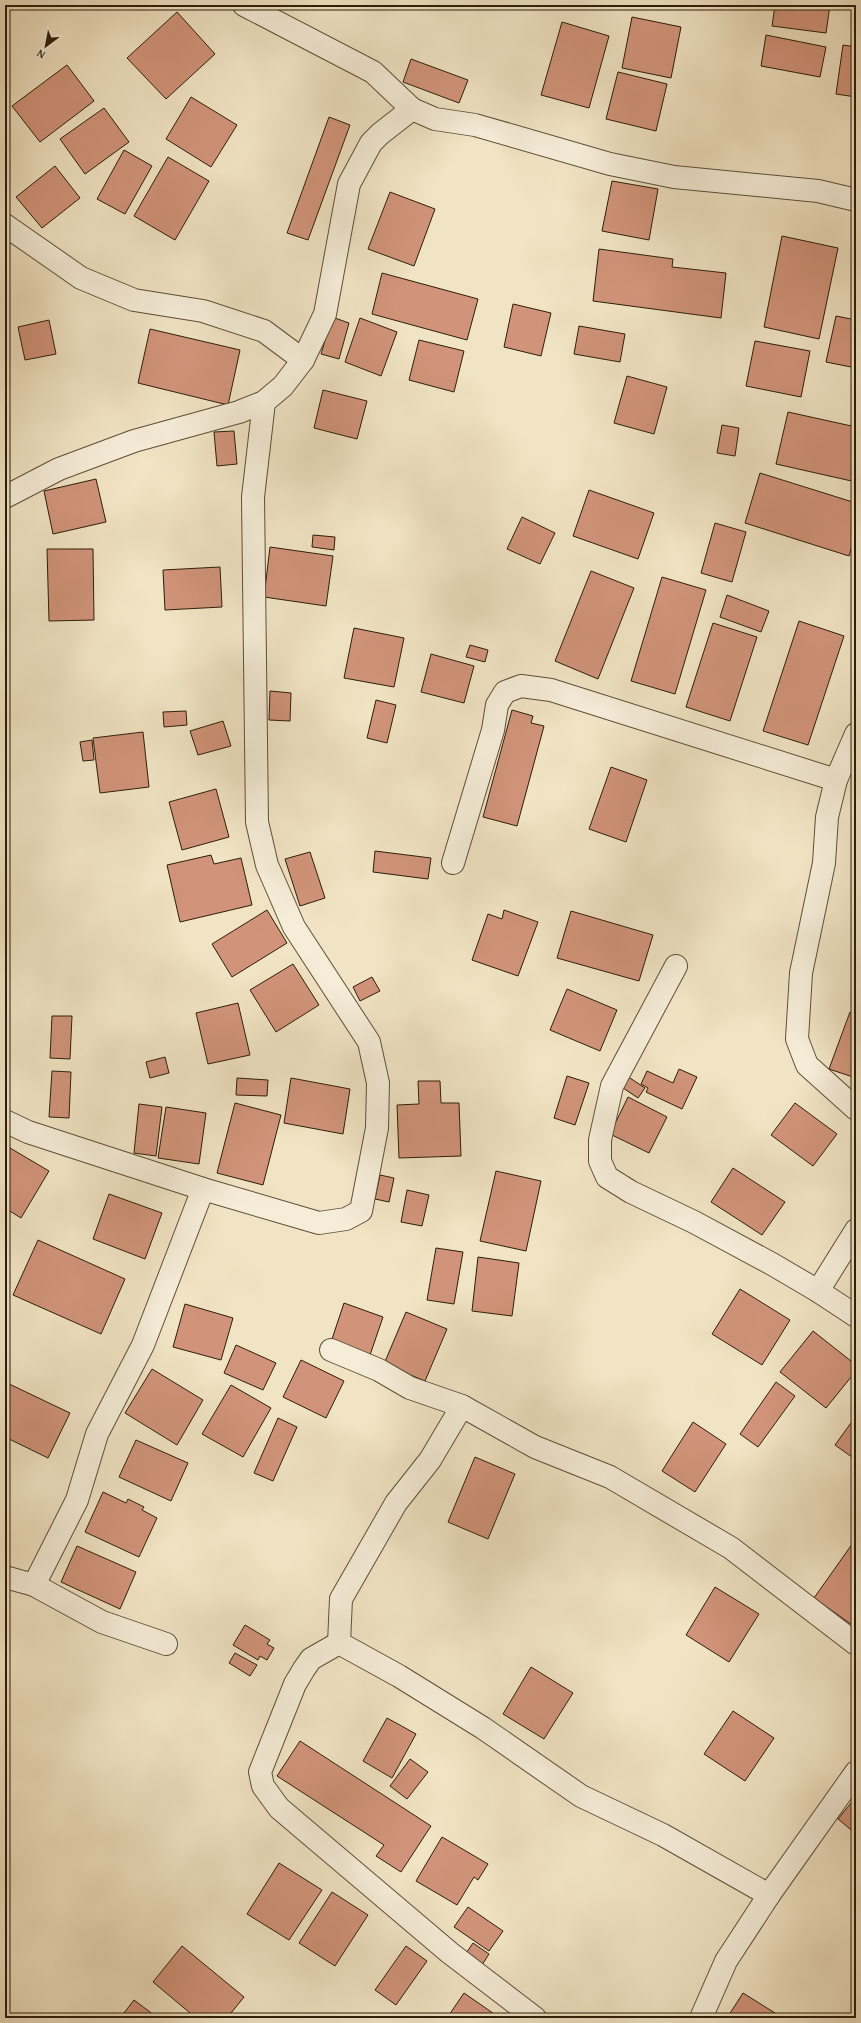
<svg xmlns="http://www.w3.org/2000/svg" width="861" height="2023" viewBox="0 0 861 2023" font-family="'Gentium Book Plus',serif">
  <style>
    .building { fill: #d1947a; stroke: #2c1d09 }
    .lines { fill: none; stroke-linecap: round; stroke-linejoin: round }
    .minor-casing { stroke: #5d4f38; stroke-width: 24 }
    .minor { stroke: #f6edd9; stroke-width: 22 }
  </style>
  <rect width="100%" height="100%" fill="#f1e4c4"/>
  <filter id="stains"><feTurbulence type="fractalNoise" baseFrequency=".005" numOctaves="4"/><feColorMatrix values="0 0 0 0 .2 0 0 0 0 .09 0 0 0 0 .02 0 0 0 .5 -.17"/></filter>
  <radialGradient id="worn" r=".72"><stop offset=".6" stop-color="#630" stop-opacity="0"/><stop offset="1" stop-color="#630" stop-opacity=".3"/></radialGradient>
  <g class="building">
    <path d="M775 5H830L826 33 772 26Z"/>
    <path d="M177 12 215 54 166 99 127 58Z"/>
    <path d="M632 17 681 27 671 78 622 68Z"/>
    <path d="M562 22 609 36 589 108 541 95Z"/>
    <path d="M766 35 826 47 820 77 761 66Z"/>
    <path d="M843 45 856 47V97L836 94Z"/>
    <path d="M411 59 468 80 459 103 403 82Z"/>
    <path d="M67 65 94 101 40 142 12 106Z"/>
    <path d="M618 72 667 84 656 131 606 119Z"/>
    <path d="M191 97 237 125 211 167 166 139Z"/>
    <path d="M104 108 129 142 85 174 60 139Z"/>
    <path d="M329 117 350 125 308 240 287 233Z"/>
    <path d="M124 150 152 166 125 214 97 199Z"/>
    <path d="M168 157 209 181 175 240 134 216Z"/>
    <path d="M55 166 80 198 42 228 16 197Z"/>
    <path d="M612 181 658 189 649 240 602 231Z"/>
    <path d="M390 192 435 209 414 266 368 249Z"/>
    <path d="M782 236 838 248 819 339 764 327Z"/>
    <path d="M599 249 673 259 672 267 726 273 721 318 593 301Z"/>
    <path d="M382 273 478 299 467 340 372 314Z"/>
    <path d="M513 304 551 313 541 356 504 347Z"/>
    <path d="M836 316 856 320V368L826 362Z"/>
    <path d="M332 317 349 323 339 359 321 354Z"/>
    <path d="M360 318 397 332 381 376 345 362Z"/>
    <path d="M49 320 56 354 25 360 18 327Z"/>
    <path d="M579 326 625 334 620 362 574 354Z"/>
    <path d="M150 329 240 350 228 405 138 383Z"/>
    <path d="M419 340 464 351 454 392 409 380Z"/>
    <path d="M755 341 810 351 801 397 746 386Z"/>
    <path d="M627 376 667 387 654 434 614 423Z"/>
    <path d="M323 390 367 401 357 439 314 428Z"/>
    <path d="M788 412 856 427V482L776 464Z"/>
    <path d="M722 425 739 428 735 456 717 453Z"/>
    <path d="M234 431 237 464 217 466 214 432Z"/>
    <path d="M760 473 856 503V533L849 556 745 523Z"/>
    <path d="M96 479 106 522 53 534 44 491Z"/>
    <path d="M589 490 654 513 638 559 573 536Z"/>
    <path d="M522 517 555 533 540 564 507 549Z"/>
    <path d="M715 523 746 532 732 582 701 573Z"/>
    <path d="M313 535 335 537 334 550 312 547Z"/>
    <path d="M270 547 333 556 326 606 264 597Z"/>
    <path d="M47 549H93L94 620 49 621Z"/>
    <path d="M220 567 222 607 165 610 163 570Z"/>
    <path d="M591 571 634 588 598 679 555 661Z"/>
    <path d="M662 577 706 590 675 694 631 681Z"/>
    <path d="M727 595 769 611 761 632 720 617Z"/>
    <path d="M799 621 844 636 808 745 763 731Z"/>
    <path d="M713 623 757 637 730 721 686 707Z"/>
    <path d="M354 628 404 638 394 687 344 678Z"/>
    <path d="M470 645 488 650 485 662 466 657Z"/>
    <path d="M431 654 474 666 464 703 421 692Z"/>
    <path d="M270 691 291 693 290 721 269 720Z"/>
    <path d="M376 700 396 705 387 743 367 738Z"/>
    <path d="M512 710 533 716 531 723 544 726 517 826 483 817Z"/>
    <path d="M186 711 187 725 164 727 163 712Z"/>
    <path d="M223 721 231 746 198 755 190 731Z"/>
    <path d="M143 732 149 787 100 793 93 738Z"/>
    <path d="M92 740 94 760 83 761 80 742Z"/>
    <path d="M611 767 647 780 626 842 589 829Z"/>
    <path d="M216 789 229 837 182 850 169 802Z"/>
    <path d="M375 851 431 858 428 879 373 872Z"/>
    <path d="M310 852 325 898 300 906 285 859Z"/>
    <path d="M211 855 214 864 241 858 252 905 180 922 167 865Z"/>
    <path d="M267 910 287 943 232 977 212 944Z"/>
    <path d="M504 910 538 922 518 976 472 960 488 914 502 919Z"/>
    <path d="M571 911 653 935 639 981 557 958Z"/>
    <path d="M293 964 319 1005 276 1032 250 990Z"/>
    <path d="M372 977 380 991 360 1001 353 987Z"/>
    <path d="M567 989 617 1010 600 1051 550 1030Z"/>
    <path d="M238 1003 250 1055 208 1064 196 1013Z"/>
    <path d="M850 1012 856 1015V1078L829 1069Z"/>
    <path d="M52 1016H72L70 1059 50 1058Z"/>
    <path d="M165 1057 169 1073 150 1078 146 1062Z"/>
    <path d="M679 1069 697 1077 682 1109 646 1092 648 1088 641 1084 647 1071 673 1083Z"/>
    <path d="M52 1071 71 1072 69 1118 49 1117Z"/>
    <path d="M567 1076 589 1083 575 1125 554 1118Z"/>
    <path d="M627 1076 645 1088 638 1098 620 1086Z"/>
    <path d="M237 1078 268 1080 267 1096 236 1095Z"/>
    <path d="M291 1078 350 1089 343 1134 284 1123Z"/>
    <path d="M418 1081H440L441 1103H459L461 1156 399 1158 397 1105 419 1104Z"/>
    <path d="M628 1097 667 1117 649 1153 610 1134Z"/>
    <path d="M235 1103 281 1115 263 1185 217 1173Z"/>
    <path d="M795 1103 837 1134 813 1166 771 1135Z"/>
    <path d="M139 1104 162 1107 156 1156 134 1153Z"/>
    <path d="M166 1107 206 1113 199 1164 158 1158Z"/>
    <path d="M10 1148 49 1171 21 1218 5 1208V1157Z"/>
    <path d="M733 1168 785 1202 762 1235 711 1202Z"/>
    <path d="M496 1171 541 1181 526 1251 480 1241Z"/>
    <path d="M380 1175 394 1178 389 1202 375 1199Z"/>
    <path d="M407 1190 429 1195 422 1226 401 1222Z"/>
    <path d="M109 1194 162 1213 145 1259 93 1239Z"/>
    <path d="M38 1240 125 1279 101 1334 13 1295Z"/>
    <path d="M436 1248 463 1252 454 1304 427 1300Z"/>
    <path d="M478 1257 519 1263 512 1316 472 1311Z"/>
    <path d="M740 1289 790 1320 762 1365 712 1334Z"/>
    <path d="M344 1303 383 1317 370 1355 331 1342Z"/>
    <path d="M185 1304 233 1318 221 1360 173 1347Z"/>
    <path d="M406 1312 447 1329 425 1381 384 1364Z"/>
    <path d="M813 1331 856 1365V1371L826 1408 780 1372Z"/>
    <path d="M236 1345 276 1363 263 1390 224 1373Z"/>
    <path d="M301 1360 344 1381 326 1418 283 1397Z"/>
    <path d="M152 1369 203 1400 177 1445 125 1413Z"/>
    <path d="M5 1382 70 1413 48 1458 5 1437Z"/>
    <path d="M776 1382 795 1396 758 1447 740 1434Z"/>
    <path d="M231 1385 271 1408 243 1457 202 1434Z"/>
    <path d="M856 1416V1460L835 1445Z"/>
    <path d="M278 1418 297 1427 273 1481 254 1473Z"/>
    <path d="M693 1422 726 1444 695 1492 662 1471Z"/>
    <path d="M136 1440 188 1463 171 1501 119 1477Z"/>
    <path d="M475 1457 515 1474 488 1539 448 1522Z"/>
    <path d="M103 1492 126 1503 128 1499 144 1507 142 1510 157 1518 139 1557 85 1532Z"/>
    <path d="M855 1540 856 1625 855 1627 814 1598Z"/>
    <path d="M77 1546 136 1572 120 1609 61 1582Z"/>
    <path d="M715 1587 759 1614 729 1662 686 1635Z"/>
    <path d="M245 1625 270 1640 267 1644 274 1648 267 1660 260 1656 258 1660 233 1645Z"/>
    <path d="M235 1653 257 1665 250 1676 229 1663Z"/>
    <path d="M531 1667 573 1693 544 1739 503 1714Z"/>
    <path d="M733 1711 774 1738 745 1781 704 1754Z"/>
    <path d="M387 1718 416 1734 392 1778 363 1761Z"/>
    <path d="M300 1741 431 1826 401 1872 376 1856 384 1845 277 1776Z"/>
    <path d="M410 1759 428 1772 407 1799 390 1786Z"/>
    <path d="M856 1797V1834L838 1819Z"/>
    <path d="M442 1837 488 1864 478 1880 474 1877 457 1905 416 1881Z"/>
    <path d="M279 1863 322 1890 289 1940 247 1914Z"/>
    <path d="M332 1892 368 1915 335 1966 299 1943Z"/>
    <path d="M468 1907 503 1931 489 1951 454 1927Z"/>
    <path d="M473 1943 489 1954 482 1965 465 1955Z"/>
    <path d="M182 1946 244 1997 227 2018H196L153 1982Z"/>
    <path d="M406 1946 427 1961 396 2005 375 1990Z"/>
    <path d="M464 1993 500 2018H447Z"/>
    <path d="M743 1993 783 2018H727Z"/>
    <path d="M134 2000 158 2018H120Z"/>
  </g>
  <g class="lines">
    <g class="minor-casing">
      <g id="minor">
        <path d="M244 5 373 72 412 109"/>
        <path d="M5 225 81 278 134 300 203 311 264 331 303 360"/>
        <path d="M5 497 59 469 134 441 239 412 264 402 283 386 303 360 325 314 349 184 371 143 380 134 412 109 435 119 475 125 610 164 674 177 818 191 856 200"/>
        <path d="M856 734 836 780 827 817 824 863 801 973 797 1039 807 1065 856 1109"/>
        <path d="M453 863 493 730 497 705 505 692 521 686 551 690 836 780"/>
        <path d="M676 966 612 1086 600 1140V1161L607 1177 631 1192 694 1222 772 1264 818 1291 856 1316"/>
        <path d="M5 1121 28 1132 203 1189 319 1223 346 1219 361 1211 377 1128 378 1083 369 1042 294 927 267 865 257 822 253 497 264 402"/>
        <path d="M818 1291 856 1230"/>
        <path d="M331 1350 379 1370 410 1388 462 1406"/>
        <path d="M5 1577 34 1585 102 1622 166 1644"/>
        <path d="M34 1585 77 1500 97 1434 143 1345 203 1189"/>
        <path d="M339 1643 311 1659 304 1669 295 1684 260 1772 263 1786 279 1808 450 1953 535 2018"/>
        <path d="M769 1895 663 1835 581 1796 483 1728 399 1676 339 1643 341 1599 396 1503 430 1460 462 1406 535 1447 610 1477 731 1548 856 1644"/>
        <path d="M701 2018 726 1961 769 1895 856 1772"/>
      </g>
    </g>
    <use href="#minor" class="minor"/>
  </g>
  <rect width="861" height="2023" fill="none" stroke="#f1e4c4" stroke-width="20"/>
  <rect x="6" y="6" width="849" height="2011" fill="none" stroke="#2c1d09" stroke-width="2"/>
  <rect x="10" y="10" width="841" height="2003" fill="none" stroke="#2c1d09"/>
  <g transform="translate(46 46) rotate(212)" stroke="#f6edd9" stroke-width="3" paint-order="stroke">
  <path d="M0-3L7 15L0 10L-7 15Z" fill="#2c1d09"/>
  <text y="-6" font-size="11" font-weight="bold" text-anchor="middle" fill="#2c1d09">N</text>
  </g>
  <rect width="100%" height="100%" filter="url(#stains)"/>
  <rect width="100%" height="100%" fill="url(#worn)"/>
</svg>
